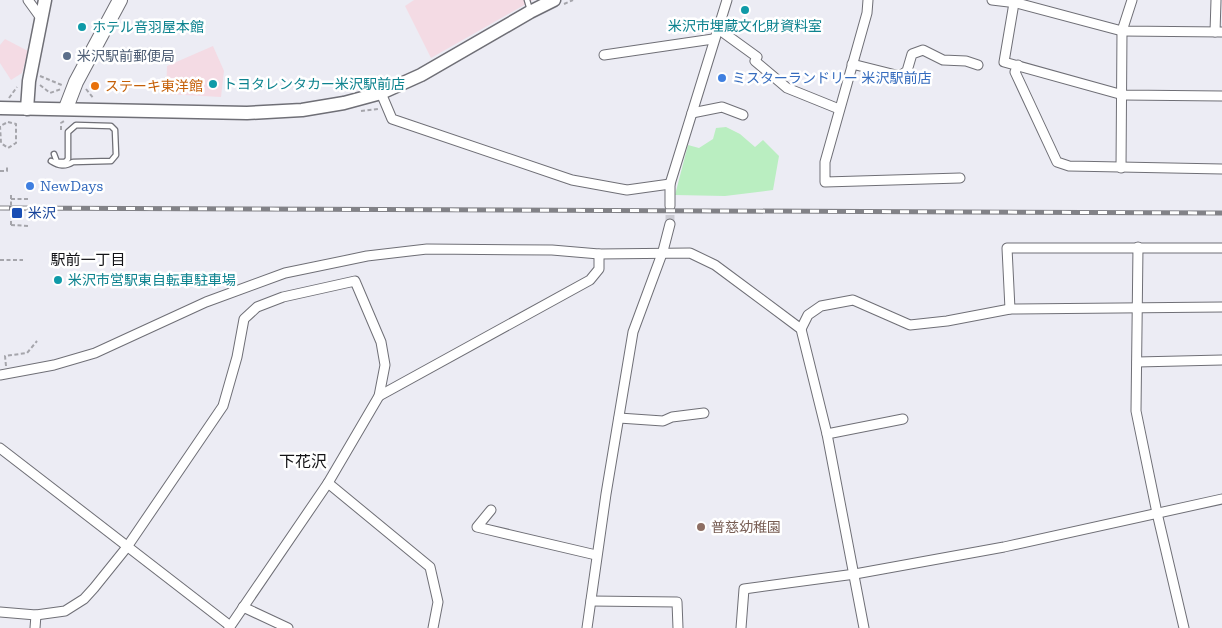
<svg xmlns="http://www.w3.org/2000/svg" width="1222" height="628" viewBox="0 0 1222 628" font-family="'Roboto Serif','Noto Sans JP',serif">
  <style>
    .commercial { fill: #f4dbe4 }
    .green { fill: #baeec1 }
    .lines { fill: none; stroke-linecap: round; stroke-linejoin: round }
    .street-tunnel { stroke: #cbcbd3; stroke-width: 9; stroke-dasharray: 9 4.5; stroke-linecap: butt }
    .lane-casing { stroke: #6f6f76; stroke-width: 7 }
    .street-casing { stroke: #6f6f76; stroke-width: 11 }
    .secondary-casing { stroke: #6f6f76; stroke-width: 15 }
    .primary-casing { stroke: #6f6f76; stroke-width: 16 }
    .path { stroke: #a5a5ab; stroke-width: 2; stroke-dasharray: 4 2.5; stroke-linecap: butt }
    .lane { stroke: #fff; stroke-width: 4.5 }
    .street { stroke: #fff; stroke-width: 9 }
    .secondary { stroke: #fff; stroke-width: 12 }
    .primary { stroke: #fff; stroke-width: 14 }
    .rail-casing { stroke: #828287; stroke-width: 5 }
    .rail { stroke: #fff; stroke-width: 3; stroke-dasharray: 9; stroke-linecap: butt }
    .path-bridge { stroke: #a5a5ab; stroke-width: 2; stroke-dasharray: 4 2.5; stroke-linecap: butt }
    .culture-dot { fill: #0f9aa8; stroke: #fff; stroke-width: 2 }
    .service-dot { fill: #5c6f8a; stroke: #fff; stroke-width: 2 }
    .shop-dot { fill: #3f7fe0; stroke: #fff; stroke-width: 2 }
    .food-dot { fill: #e8710a; stroke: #fff; stroke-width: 2 }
    .transit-dot { fill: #1a4fb4; stroke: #fff; stroke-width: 2 }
    .education-dot { fill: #8d6e63; stroke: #fff; stroke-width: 2 }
    .labels { text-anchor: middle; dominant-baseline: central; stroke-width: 5; stroke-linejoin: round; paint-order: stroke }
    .culture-label { font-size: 14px; fill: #0d838f; stroke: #fff; text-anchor: start }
    .service-label { font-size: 14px; fill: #4e5e75; stroke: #fff; text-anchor: start }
    .shop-label { font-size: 14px; fill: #366cbe; stroke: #fff; text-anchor: start }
    .food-label { font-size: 14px; fill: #c56008; stroke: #fff; text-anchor: start }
    .transit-label { font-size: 14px; fill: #164399; stroke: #fff; text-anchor: start }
    .education-label { font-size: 14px; fill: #785e54; stroke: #fff; text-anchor: start }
    .neighbourhood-label { font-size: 15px; fill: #131316; stroke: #fff }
    .quarter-label { font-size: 16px; fill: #131316; stroke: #fff }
  </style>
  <rect width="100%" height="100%" fill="#ececf4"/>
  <g class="commercial">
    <path d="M414 0H533L431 58 405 6Z"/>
    <path d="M5 39 28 51 22 73 11 80 0 63V45Z"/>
    <path d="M213 46 224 71 221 97 166 94 167 66Z"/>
  </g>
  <path class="green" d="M726 127 740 134 755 147 763 140 779 156 773 190 725 196 675 195 688 145 699 148 713 139 716 128Z"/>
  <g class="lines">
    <path class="street-tunnel" d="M670 224V206"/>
    <g class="lane-casing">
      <g id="lane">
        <path d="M527 0 530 10"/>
        <path d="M51 161C59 166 65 167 73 162L111 161 116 155 115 130 111 126 76 125 68 132V159L65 162H57L54 154"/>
      </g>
    </g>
    <g class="street-casing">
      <g id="street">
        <path d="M28 0 41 18"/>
        <path d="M868 0 867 13 825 162V182L960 178"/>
        <path d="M992 0 1017 3 1122 31 1222 32"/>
        <path d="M1014 3 1004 62 1123 95 1222 96"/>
        <path d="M717 28 757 57 755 61 787 88 839 109"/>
        <path d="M1215 32 1216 0"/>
        <path d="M604 55 713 39"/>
        <path d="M852 64 900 76 907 71 912 54 923 50 943 60 966 61 978 65"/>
        <path d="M1018 65 1015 72 1057 162 1069 166 1222 169"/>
        <path d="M381 93 392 119 572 180 627 190 670 184"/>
        <path d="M692 113 722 107 743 115"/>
        <path d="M1121 168 1122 31 1132 0"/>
        <path d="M670 206V184L727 0"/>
        <path d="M1138 247 1136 411 1157 513 1184 628"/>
        <path d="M1010 309 1007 248H1222"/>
        <path d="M801 329 808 315 821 306 853 300 910 325 947 321 1010 309 1222 307"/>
        <path d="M1137 362 1222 360"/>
        <path d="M0 375 54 365 95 353 206 302 285 273 367 256 427 249 552 250 599 254 690 253 715 265 801 329 827 434 864 628"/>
        <path d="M379 396 590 280 599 269V254"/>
        <path d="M619 418 663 421 672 417 704 413"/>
        <path d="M827 434 903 419"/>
        <path d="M0 448 229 625"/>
        <path d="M328 483 430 567 438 602 433 628"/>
        <path d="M491 510 477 527 596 555"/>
        <path d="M591 601 677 602 678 628"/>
        <path d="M243 607 288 628"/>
        <path d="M0 612 36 615 65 611 84 599 94 588 127 547 223 406 237 357 244 319 257 307 283 297 355 281 381 342 385 365 379 396 328 483 229 628"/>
        <path d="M35 628 36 615"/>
        <path d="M587 628 606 494 633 332 663 251 670 224"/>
        <path d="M741 628 744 589 855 574 1004 547 1222 499"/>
      </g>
    </g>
    <g class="secondary-casing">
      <g id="secondary">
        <path d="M0 108 247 113 302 110 344 103 381 93 421 75 530 12 554 0"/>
        <path d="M27 109 29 81 45 0"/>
      </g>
    </g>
    <g class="primary-casing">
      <path id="primary" d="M66 108 76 82 120 0"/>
    </g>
    <g class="path">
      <path d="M564 4 573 0"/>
      <path d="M40 76 64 86"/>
      <path d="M40 85 50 93 61 89"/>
      <path d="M86 89 94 99"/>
      <path d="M9 98 17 87"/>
      <path d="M361 111 378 109"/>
      <path d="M8 122 16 124V143L8 148 1 143 0 126Z"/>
      <path d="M61 130V123L64 121"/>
      <path d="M0 171H7V167"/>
      <path d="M11 199H30"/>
      <path d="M11 225 30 226"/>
      <path d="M0 260H23"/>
      <path d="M6 366 5 356 27 353 37 341"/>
    </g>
    <use href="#lane" class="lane"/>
    <use href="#street" class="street"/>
    <use href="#secondary" class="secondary"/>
    <use href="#primary" class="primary"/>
    <g class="rail-casing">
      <path id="rail" d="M0 208 1222 213"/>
    </g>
    <use href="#rail" class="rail"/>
    <path class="path-bridge" d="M11 225V195"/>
  </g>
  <g class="culture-dot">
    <circle cx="745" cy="10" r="5"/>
    <circle cx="82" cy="27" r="5"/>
    <circle cx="213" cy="84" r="5"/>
    <circle cx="58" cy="280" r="5"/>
  </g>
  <circle class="service-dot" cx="67" cy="56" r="5"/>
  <g class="shop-dot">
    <circle cx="722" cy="78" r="5"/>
    <circle cx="30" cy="186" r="5"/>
  </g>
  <circle class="food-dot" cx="95" cy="86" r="5"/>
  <rect class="transit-dot" x="11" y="207" width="12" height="12" rx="2.5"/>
  <circle class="education-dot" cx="701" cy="527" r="5"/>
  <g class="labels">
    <g class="culture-label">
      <text x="745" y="26" text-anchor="middle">米沢市埋蔵文化財資料室</text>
      <text x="92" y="27">ホテル音羽屋本館</text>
      <text x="223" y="84">トヨタレンタカー米沢駅前店</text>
      <text x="68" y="280">米沢市営駅東自転車駐車場</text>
    </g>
    <g class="service-label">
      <text x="77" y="56">米沢駅前郵便局</text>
    </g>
    <g class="shop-label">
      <text x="732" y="78">ミスターランドリー 米沢駅前店</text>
      <text x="40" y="186">NewDays</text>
    </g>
    <g class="food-label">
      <text x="105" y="86">ステーキ東洋館</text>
    </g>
    <g class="transit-label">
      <text x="28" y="213">米沢</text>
    </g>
    <g class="education-label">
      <text x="711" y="527">普慈幼稚園</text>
    </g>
    <g class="neighbourhood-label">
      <text x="88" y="260">駅前一丁目</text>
    </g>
    <g class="quarter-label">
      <text x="303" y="461">下花沢</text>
    </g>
  </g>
</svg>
